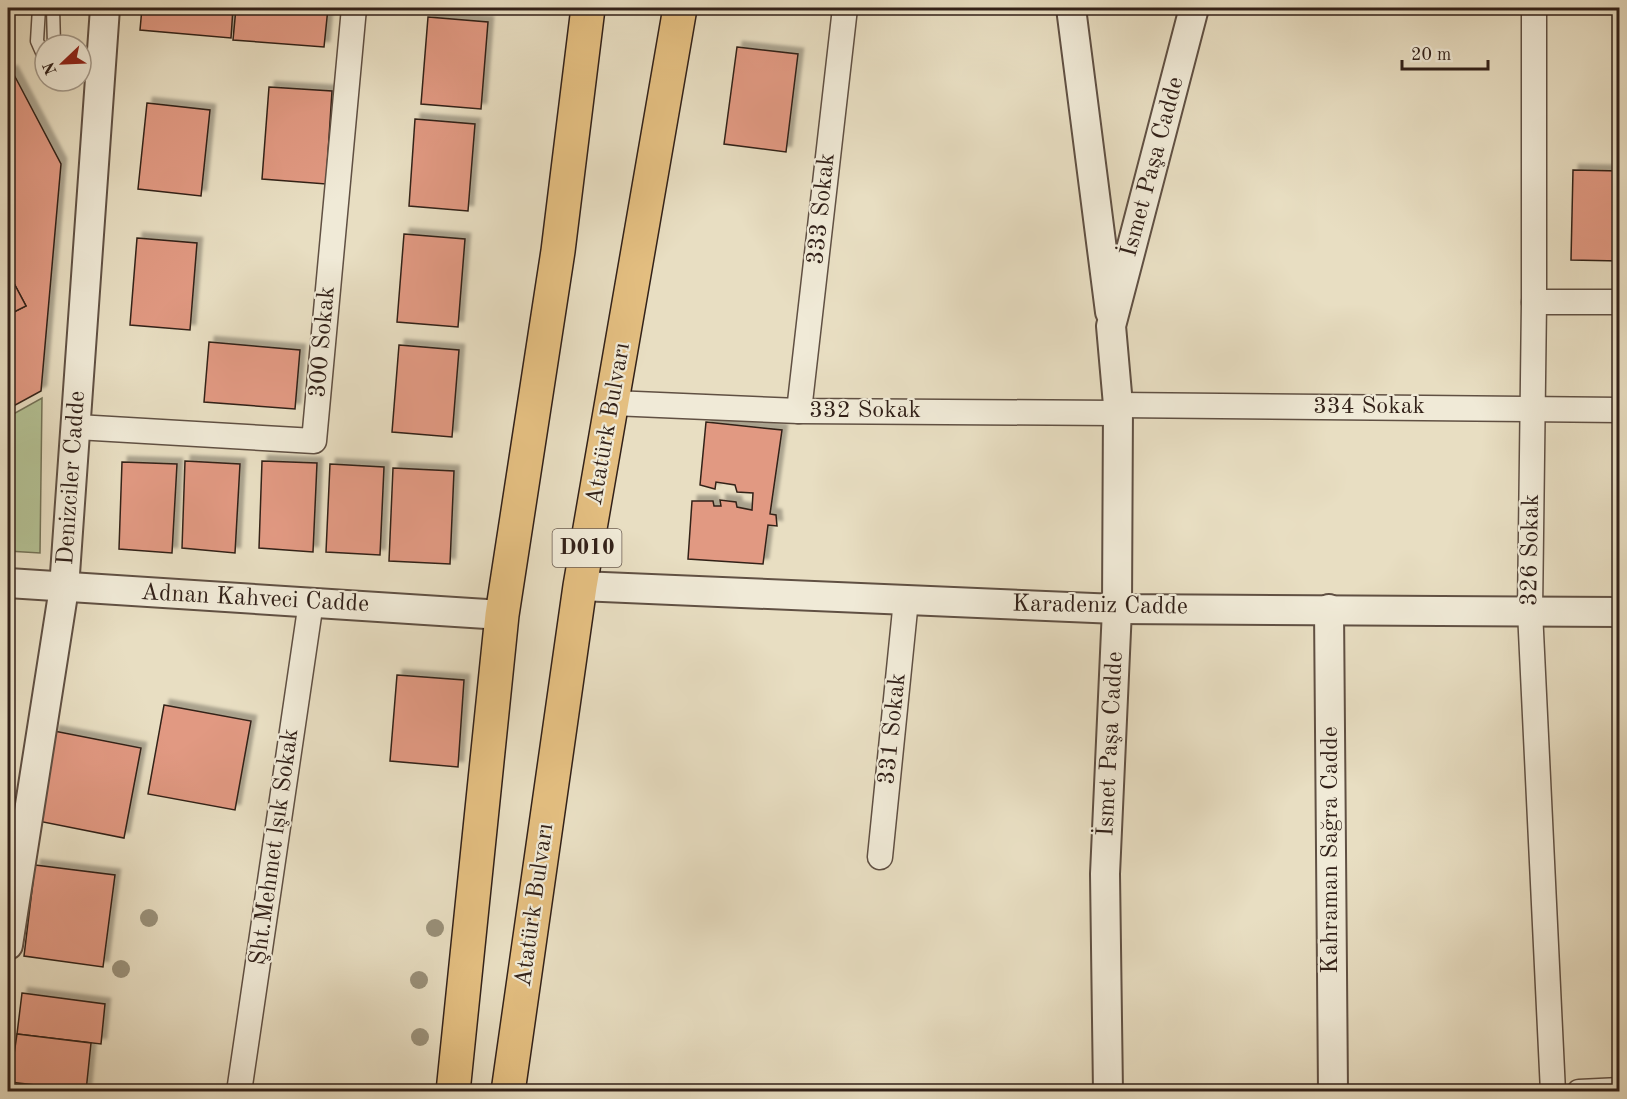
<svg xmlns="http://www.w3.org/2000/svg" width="1627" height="1099" viewBox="0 0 1627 1099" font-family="'Old Standard TT',serif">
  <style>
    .green { fill: #b4c295; stroke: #737257; stroke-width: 1.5 }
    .building { fill: #e19982; stroke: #322119; stroke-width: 1.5; filter: url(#shadow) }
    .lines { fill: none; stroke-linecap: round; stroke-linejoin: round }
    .service-casing { stroke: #605043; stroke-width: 15 }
    .minor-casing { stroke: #605043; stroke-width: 27 }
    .tertiary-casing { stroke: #605043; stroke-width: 32 }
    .trunk-casing { stroke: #322119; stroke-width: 36 }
    .service { stroke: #f0ead7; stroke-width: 12 }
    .minor { stroke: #f0ead7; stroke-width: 24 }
    .tertiary { stroke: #f0ead7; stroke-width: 28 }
    .trunk { stroke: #e4bf81; stroke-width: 33 }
    .tree { fill: #999079 }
    .labels { text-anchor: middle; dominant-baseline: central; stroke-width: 4.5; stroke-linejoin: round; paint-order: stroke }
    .shield { fill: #f0ead7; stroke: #6b5d52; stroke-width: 1.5 }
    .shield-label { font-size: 22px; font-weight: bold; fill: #322119 }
    .street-label { font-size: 24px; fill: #322119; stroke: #f0ead7 }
  </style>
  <defs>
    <filter id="shadow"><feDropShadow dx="5.5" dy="-5.5" stdDeviation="1.5" flood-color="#0004"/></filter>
  </defs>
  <rect width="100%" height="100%" fill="#e8dec2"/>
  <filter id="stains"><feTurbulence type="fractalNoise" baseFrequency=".00333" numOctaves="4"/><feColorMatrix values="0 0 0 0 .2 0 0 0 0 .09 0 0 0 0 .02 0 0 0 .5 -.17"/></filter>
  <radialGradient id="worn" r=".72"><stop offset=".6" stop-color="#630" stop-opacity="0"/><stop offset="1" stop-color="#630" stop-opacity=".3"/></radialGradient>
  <path class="green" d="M42 398 40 553 8 551V417Z"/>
  <g class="building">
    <path d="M142 8H233L231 38 140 30Z"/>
    <path d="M236 8H328L324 47 233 40Z"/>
    <path d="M428 17 488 22 481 109 421 104Z"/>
    <path d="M737 47 798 54 786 152 724 144Z"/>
    <path d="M12 71 61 164 41 391 8 409V315L26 306 8 272V73Z"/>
    <path d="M269 87 332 91 326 184 262 179Z"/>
    <path d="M147 103 210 110 201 196 138 189Z"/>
    <path d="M415 119 475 124 468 211 409 206Z"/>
    <path d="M1573 170 1620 171V261L1571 260Z"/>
    <path d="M404 234 465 239 458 327 397 322Z"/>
    <path d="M137 238 197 243 190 330 130 325Z"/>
    <path d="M8 272 26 306 8 315Z"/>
    <path d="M209 342 300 350 295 409 204 402Z"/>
    <path d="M399 345 459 350 452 437 392 432Z"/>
    <path d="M706 422 782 430 770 514 776 515 777 526 768 525 763 564 688 559 692 501H713L714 506H721L720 500 736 502 737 507 752 510 753 493 737 492 735 485 716 482 715 489 700 485Z"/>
    <path d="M185 461 240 464 235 553 182 548Z"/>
    <path d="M262 461 317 463 313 552 259 548Z"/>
    <path d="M122 462 177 464 172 553 119 549Z"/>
    <path d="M330 464 384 467 380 555 326 552Z"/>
    <path d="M393 468 454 471 450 564 389 561Z"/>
    <path d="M397 675 464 680 458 767 390 761Z"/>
    <path d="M164 705 251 721 235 810 148 794Z"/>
    <path d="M54 731 141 748 124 838 38 821Z"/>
    <path d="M35 865 115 875 103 967 24 956Z"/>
    <path d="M22 993 105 1004 101 1044 17 1034Z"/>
    <path d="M17 1034 91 1043 86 1091 10 1082Z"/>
  </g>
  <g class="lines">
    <g class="service-casing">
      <g id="service">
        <path d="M39 8 37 41 45 59"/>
        <path d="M53 8 54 45"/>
        <path d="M81 68 101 70"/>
      </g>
    </g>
    <g class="minor-casing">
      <g id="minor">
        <path d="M1534 8V302L1530 611 1553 1092"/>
        <path d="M1534 302H1620"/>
        <path d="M613 403 799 411 1116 413"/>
        <path d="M1118 405 1620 410"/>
        <path d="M799 411 845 8"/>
        <path d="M77 427 314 441 354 8"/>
        <path d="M880 857 906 600"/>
        <path d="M239 1092 311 602"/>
        <path d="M1579 1092 1620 1090"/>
      </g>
    </g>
    <g class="tertiary-casing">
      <g id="tertiary">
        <path d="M1071 8 1110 312"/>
        <path d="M8 583 502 615"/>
        <path d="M580 586 1117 609 1620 612"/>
        <path d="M1329 609 1333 1092"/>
        <path d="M8 945 64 588 105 8"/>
        <path d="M1108 1092 1105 874 1117 609 1118 405 1111 326 1194 8"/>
      </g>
    </g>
    <g class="trunk-casing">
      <g id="trunk">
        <path d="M453 1092 502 615 558 251 588 8"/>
        <path d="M508 1092 580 586 680 8"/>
      </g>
    </g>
    <use href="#service" class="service"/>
    <use href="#minor" class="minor"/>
    <use href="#tertiary" class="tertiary"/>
    <use href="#trunk" class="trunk"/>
  </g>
  <g class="tree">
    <circle cx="149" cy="918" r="9"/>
    <circle cx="435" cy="928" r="9"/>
    <circle cx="121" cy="969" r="9"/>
    <circle cx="419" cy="980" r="9"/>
    <circle cx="420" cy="1037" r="9"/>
  </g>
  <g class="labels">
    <rect class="shield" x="552.5" y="529" width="69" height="38" rx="4.5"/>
    <g class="shield-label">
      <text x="587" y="548">D010</text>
    </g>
    <g class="street-label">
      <text transform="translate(1153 167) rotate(-75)">İsmet Paşa Cadde</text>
      <text transform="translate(822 209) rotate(-84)">333 Sokak</text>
      <text transform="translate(323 342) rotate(-85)">300 Sokak</text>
      <text x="1369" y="407">334 Sokak</text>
      <text x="865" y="411">332 Sokak</text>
      <text transform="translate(609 424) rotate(-80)">Atatürk Bulvarı</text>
      <text transform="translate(72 478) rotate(-86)">Denizciler Cadde</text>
      <text transform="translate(1531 550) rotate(-89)">326 Sokak</text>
      <text transform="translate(255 599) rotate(3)">Adnan Kahveci Cadde</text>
      <text transform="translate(1100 606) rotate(1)">Karadeniz Cadde</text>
      <text transform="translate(893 729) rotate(-84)">331 Sokak</text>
      <text transform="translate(1111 744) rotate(-87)">İsmet Paşa Cadde</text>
      <text transform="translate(275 847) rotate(-82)">Şht.Mehmet lşık Sokak</text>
      <text transform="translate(1331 850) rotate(-90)">Kahraman Sağra Cadde</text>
      <text transform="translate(535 905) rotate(-82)">Atatürk Bulvarı</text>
    </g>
  </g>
  <rect width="1627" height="1099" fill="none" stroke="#e8dec2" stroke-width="30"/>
  <rect x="9" y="9" width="1609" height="1081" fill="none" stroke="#322119" stroke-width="3"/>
  <rect x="15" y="15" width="1597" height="1069" fill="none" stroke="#322119" stroke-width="1.5"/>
  <g transform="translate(63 63) rotate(247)"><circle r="28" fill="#f0ead7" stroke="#a49a8b" stroke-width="1.5"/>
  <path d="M0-4.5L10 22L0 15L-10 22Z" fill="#8f2418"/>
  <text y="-9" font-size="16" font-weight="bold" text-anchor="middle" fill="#322119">N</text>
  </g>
  <path d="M1402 60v9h86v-9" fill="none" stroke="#322119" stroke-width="3"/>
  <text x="1411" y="60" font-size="18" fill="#322119" stroke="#f0ead7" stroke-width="4.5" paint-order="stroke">20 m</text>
  <rect width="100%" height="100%" filter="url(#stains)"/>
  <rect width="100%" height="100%" fill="url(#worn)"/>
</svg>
